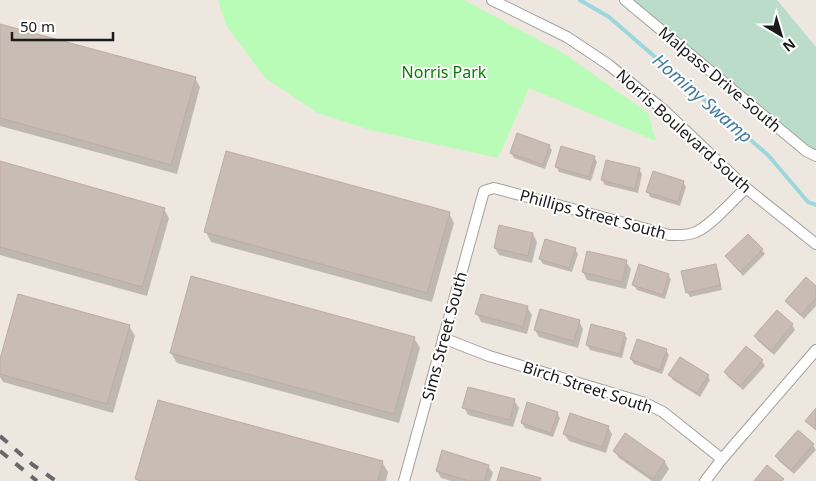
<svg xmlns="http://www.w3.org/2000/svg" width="816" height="481" viewBox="0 0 816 481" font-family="'Noto Sans',sans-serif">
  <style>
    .wetland { fill: #bbdcc9 }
    .park { fill: #b9fcb7 }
    .shadow { fill: #0003 }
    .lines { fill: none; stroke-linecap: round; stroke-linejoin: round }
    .stream { stroke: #9cd7de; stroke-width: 4 }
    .building { fill: #c9bcb5; stroke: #bfaba1 }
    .minor-casing { stroke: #a1a1a1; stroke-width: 12 }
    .minor { stroke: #fff; stroke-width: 10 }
    .rail { stroke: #686868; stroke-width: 4; stroke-dasharray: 10 10; stroke-linecap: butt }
    .labels { text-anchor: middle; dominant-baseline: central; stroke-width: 4; stroke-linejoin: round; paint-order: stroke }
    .park-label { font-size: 16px; fill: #097c05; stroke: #fff }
    .street-label { font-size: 16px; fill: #1a1a1a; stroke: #fff }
    .water-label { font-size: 18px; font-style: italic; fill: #3e799e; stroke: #fff }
  </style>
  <rect width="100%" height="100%" fill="#ede7df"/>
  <path class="wetland" d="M623 0H777L816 47V156Z"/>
  <path class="park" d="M218 0H464L563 53 648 113 656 141 529 88 498 158 367 129 318 113 265 78 226 25Z"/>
  <g class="shadow">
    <path d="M0 25 195 78 200 87 177 174 0 126Z"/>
    <path d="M549 146 552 150 545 169 514 158 511 153Z"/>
    <path d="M594 157 597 162 591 181 559 172 557 167Z"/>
    <path d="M607 161 639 169 642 174 638 193 605 185 602 180Z"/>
    <path d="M0 162 164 209 169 218 147 296 0 255Z"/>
    <path d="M683 182 686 187 680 206 650 197 648 192Z"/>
    <path d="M449 213 454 223 432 302 211 242 206 232Z"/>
    <path d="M533 234 537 242 532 263 499 255 495 248Z"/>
    <path d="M575 249 578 254 572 272 543 264 540 259Z"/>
    <path d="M762 250 765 254 743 276 726 256Z"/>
    <path d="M626 262 631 269 626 289 587 280 583 272Z"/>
    <path d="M715 265 718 270 722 290 690 297 687 292Z"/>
    <path d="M668 275 671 279 665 299 637 290 634 285Z"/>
    <path d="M816 288V306L804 319 789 305 786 301Z"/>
    <path d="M527 307 532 315 527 334 481 322 477 314Z"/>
    <path d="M777 312 792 325 795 330 774 355 758 341 756 337Z"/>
    <path d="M579 321 583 329 578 348 539 337 535 330Z"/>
    <path d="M129 326 135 336 113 413 3 382 0 377V363Z"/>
    <path d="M624 334 627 338 622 358 590 350 587 345Z"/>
    <path d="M414 338 420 348 399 423 177 363 171 353Z"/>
    <path d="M666 350 669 355 662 374 634 364 631 359Z"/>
    <path d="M762 361 765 366 743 390 728 377 725 372Z"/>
    <path d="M670 375 708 376 710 380 700 397 673 380Z"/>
    <path d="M514 400 519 408 513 427 468 415 464 407Z"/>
    <path d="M557 413 560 418 553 437 525 428 522 423Z"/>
    <path d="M608 427 612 434 606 453 569 441 564 434Z"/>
    <path d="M626 435 665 462 669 469 661 481H652L619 458 614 451Z"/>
    <path d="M813 445 816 450 794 474 779 461 776 456Z"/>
    <path d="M382 462 388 472 386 481H138L137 479Z"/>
    <path d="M488 466 493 473 490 481H451L441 478 437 471Z"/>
  </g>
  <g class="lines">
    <path class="stream" d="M580 0 609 17 768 155 808 202 816 205"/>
  </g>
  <g class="building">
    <path d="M0 24 196 77 171 165 0 118Z"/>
    <path d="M517 133 550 145 543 165 510 153Z"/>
    <path d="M561 146 595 156 589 177 555 167Z"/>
    <path d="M226 151 450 212 427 293 204 232Z"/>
    <path d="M606 160 640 168 635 189 601 180Z"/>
    <path d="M0 161 165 208 142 287 0 247Z"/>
    <path d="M653 171 684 181 678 202 646 192Z"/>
    <path d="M499 225 533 233 528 256 494 248Z"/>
    <path d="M748 234 763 249 740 272 725 256Z"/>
    <path d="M545 239 576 248 569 268 539 259Z"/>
    <path d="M587 251 627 260 622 282 582 272Z"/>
    <path d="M639 264 669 274 663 295 632 285Z"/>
    <path d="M716 264 720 285 686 293 681 271Z"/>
    <path d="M191 276 415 337 394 414 170 353Z"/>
    <path d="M806 277 816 286V298L801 315 785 301Z"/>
    <path d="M18 294 130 325 107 404 0 374V359Z"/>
    <path d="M481 294 528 306 523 327 475 314Z"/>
    <path d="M540 309 580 320 574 341 534 330Z"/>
    <path d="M777 310 793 324 771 351 754 336Z"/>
    <path d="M591 324 625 333 620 354 586 345Z"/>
    <path d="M637 339 667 349 660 370 630 359Z"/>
    <path d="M746 346 763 360 740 386 724 372Z"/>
    <path d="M680 357 709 375 697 393 668 375Z"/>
    <path d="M468 387 515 399 510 420 462 408Z"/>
    <path d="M158 400 383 461 378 481H142L135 479Z"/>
    <path d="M527 402 558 412 551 433 521 423Z"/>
    <path d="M816 408V430L805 421Z"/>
    <path d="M570 413 609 426 602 447 563 434Z"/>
    <path d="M798 430 814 444 791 470 775 456Z"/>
    <path d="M625 433 665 461 653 479 613 451Z"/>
    <path d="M442 450 489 465 484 481H469L436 471Z"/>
    <path d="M767 465 784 479 782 481H754Z"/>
    <path d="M501 467 541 478 540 481H497Z"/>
  </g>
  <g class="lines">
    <g class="minor-casing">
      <g id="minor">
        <path d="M492 0 567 37 609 65 665 111 746 188 816 244"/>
        <path d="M625 0 806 151 816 156"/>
        <path d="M443 338 489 356 645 403 663 412 722 459"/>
        <path d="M404 481 484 191 494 188 669 235C678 235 688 236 696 232 712 225 733 200 746 188"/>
        <path d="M705 481 722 459 816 350"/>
      </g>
    </g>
    <use href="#minor" class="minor"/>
    <g class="rail">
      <path d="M0 436 33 465 56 481"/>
      <path d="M0 451 37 481"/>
    </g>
  </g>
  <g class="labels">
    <g class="park-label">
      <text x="444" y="72">Norris Park</text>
    </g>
    <g class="street-label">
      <text transform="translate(720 79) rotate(40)">Malpass Drive South</text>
      <text transform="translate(684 131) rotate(42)">Norris Boulevard South</text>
      <text transform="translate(593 214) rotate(15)">Phillips Street South</text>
      <text transform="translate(444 336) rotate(-75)">Sims Street South</text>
      <text transform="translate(588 387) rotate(18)">Birch Street South</text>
    </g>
    <g class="water-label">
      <text transform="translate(703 98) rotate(41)">Hominy Swamp</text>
    </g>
  </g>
  <g transform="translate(781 35) rotate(142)" stroke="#ffffff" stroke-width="4" paint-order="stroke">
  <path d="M0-4L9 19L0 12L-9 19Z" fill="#1a1a1a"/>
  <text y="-8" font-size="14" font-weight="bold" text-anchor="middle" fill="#1a1a1a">N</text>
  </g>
  <path d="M12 32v8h101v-8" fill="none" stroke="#1a1a1a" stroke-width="2.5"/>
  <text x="20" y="32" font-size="15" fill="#1a1a1a" stroke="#ffffff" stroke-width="4" paint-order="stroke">50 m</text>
</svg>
